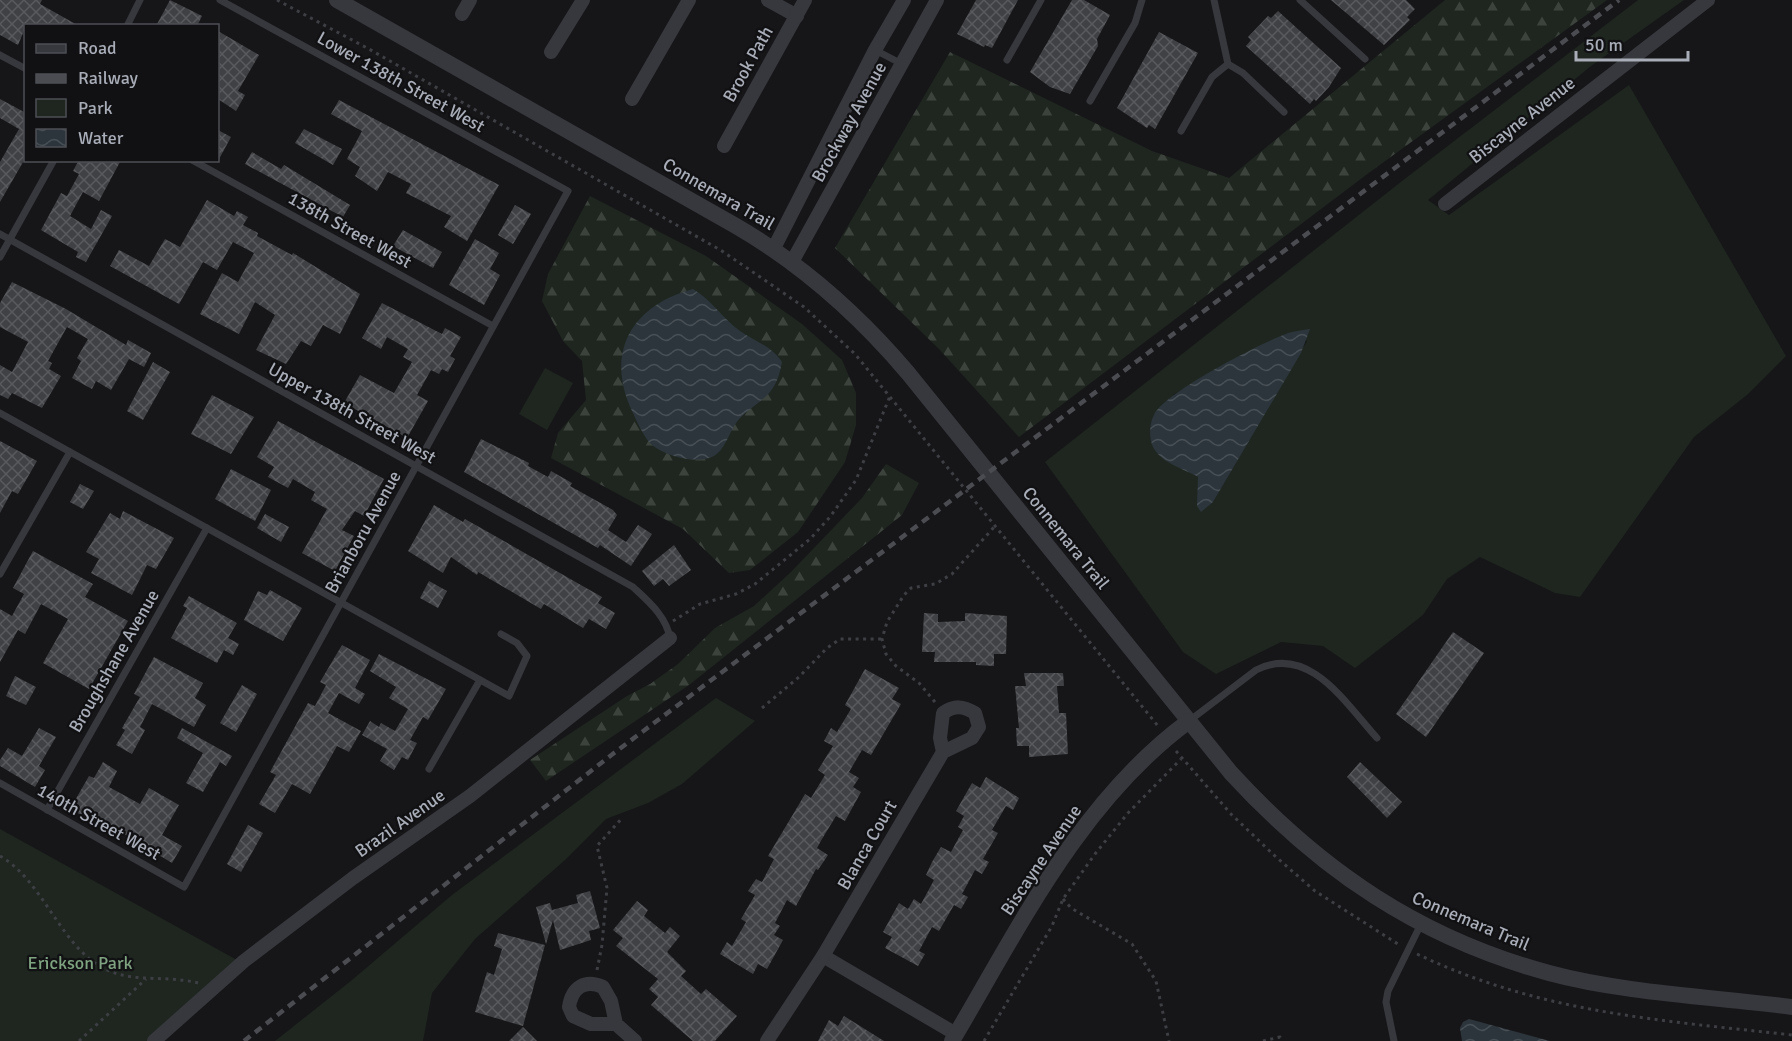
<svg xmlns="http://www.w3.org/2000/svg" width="1792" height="1041" viewBox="0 0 1792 1041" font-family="Signika,sans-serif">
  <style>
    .green { fill: #1e261f; fill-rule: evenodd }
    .forest { fill: url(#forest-firs) }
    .water { fill: url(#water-waves) }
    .building { fill: url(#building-cross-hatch) }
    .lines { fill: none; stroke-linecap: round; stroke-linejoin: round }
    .path { stroke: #3d3f44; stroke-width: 3; stroke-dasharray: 3 4.5; stroke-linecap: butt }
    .service { stroke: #37383d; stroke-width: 7 }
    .minor { stroke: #37383d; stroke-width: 14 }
    .tertiary { stroke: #37383d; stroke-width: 16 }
    .rail { stroke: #4a4c52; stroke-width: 4.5; stroke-dasharray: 8 6; stroke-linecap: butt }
    .labels { text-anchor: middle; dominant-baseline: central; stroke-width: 4.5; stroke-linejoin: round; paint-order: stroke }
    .street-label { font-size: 18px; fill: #a8adb8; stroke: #111113 }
    .park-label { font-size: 18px; fill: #7fa381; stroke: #111113 }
  </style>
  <defs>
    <pattern id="forest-firs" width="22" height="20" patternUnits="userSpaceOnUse" patternTransform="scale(1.5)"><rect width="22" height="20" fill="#1e261f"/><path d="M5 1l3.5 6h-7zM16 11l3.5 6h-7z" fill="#3c433d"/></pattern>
    <pattern id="water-waves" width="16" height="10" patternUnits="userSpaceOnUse" patternTransform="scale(1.5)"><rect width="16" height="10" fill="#2c353c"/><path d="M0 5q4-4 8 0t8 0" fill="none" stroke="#485056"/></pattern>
    <pattern id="building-cross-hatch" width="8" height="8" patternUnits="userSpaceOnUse" patternTransform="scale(1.5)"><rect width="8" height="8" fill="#404145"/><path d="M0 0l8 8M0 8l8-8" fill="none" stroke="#595a5e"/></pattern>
  </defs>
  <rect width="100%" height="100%" fill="#161618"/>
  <g class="green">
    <path d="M1638 0H1684L1591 66 1428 200 1449 215 1629 85 1786 356 1747 395 1694 437 1580 597 1555 593 1480 557 1447 579 1423 615 1355 668 1323 646 1281 642 1216 674 1183 652 1045 462 1402 181ZM1288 333 1307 341 1213 502 1198 487V477L1192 473 1173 395 1211 372Z"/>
    <path d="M545 368 573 383 547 430 519 414Z"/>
    <path d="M716 698 755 721 682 784 648 803 606 819 565 860 475 939 432 993 423 1041H275L352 980 452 895Z"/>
    <path d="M0 829 246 965 160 1041H0Z"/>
  </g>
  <g class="forest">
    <path d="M1445 0H1607L1370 172 1019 437 939 349 835 248 950 52 1152 151 1229 178Z"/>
    <path d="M590 196 706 256 802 324 842 360 856 393V425L845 462 798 532 750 570 729 573 683 529 551 458 558 433 586 400 582 361 563 341 542 301 548 274Z"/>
    <path d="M886 464 919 483 902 515 689 685 546 781 530 760 627 696 650 684 678 664 715 628 754 606 791 572 862 498Z"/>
  </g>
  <g class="water">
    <path d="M693 289C712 300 722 318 740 331 754 341 772 346 782 362 776 396 763 397 740 418 730 428 727 448 714 456 697 465 663 456 650 443 642 434 637 421 632 411 604 351 633 305 693 289Z"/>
    <path d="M1310 329 1301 353 1213 502 1201 512 1197 506 1198 477C1183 468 1162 464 1153 447 1149 438 1149 424 1154 415 1165 392 1261 343 1288 333 1295 331 1303 330 1310 329Z"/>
    <path d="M1469 1019 1550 1041H1462L1460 1028 1463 1022Z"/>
  </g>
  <g class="building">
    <path d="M0 0H42L40 4 79 26H26L18 45 0 35Z"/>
    <path d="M170 0 202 16 197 26H156Z"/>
    <path d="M976 0H1018L992 48 985 45 984 47 957 34Z"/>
    <path d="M1072 0H1084L1110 15 1097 39 1098 46 1070 94 1050 87 1030 72Z"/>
    <path d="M1331 0H1406L1415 9 1407 17 1410 20 1384 45Z"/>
    <path d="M1278 11 1341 68 1329 87 1316 101 1314 99 1310 104 1246 46 1251 40 1248 37 1268 16 1271 18Z"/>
    <path d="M218 31 259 55 238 91 245 95 236 111 218 99Z"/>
    <path d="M1159 32 1198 53 1155 129 1149 125 1147 128 1117 108Z"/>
    <path d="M0 99 26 113V157L0 202V162L19 129 0 118Z"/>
    <path d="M339 100 499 185 467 241 444 227 451 216 406 193 411 184 388 172 377 191 355 176 360 167 347 159 362 131 331 114Z"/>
    <path d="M304 129 342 149 333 165 295 143Z"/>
    <path d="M218 130 231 137 218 161Z"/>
    <path d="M252 152 281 169 284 165 350 205 343 217 245 164Z"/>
    <path d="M79 160H121L99 201 83 192 70 216 91 229 101 210 112 216 86 262 76 257 78 252 41 230 61 193 67 196 79 174 73 171Z"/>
    <path d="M207 200 234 216 237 211 248 217 243 225 258 233 257 236 292 255 293 253 360 294 340 334 323 325 311 346 301 341 286 364 256 350 275 315 255 302 239 334 200 314 222 273 238 282 254 253 233 242 217 270 203 262 179 304 110 266 119 250 149 266 165 239 180 247Z"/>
    <path d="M515 205 531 214 513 244 498 235Z"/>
    <path d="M403 230 442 252 433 268 393 246Z"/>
    <path d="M475 239 499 253 490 269 500 275 484 305 449 285Z"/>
    <path d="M12 282 66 309 126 345 128 340 151 353 144 367 129 359 111 390 96 381 92 389 72 378 81 361 77 358 88 339 67 327 48 361 52 363 49 369 61 376 42 408 12 393 8 399 0 395V365L12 372 28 342 0 327V303Z"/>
    <path d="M382 303 442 334 445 328 461 337 450 356 455 359 448 372 442 369 439 374 431 370 417 395 428 401 407 438 344 403 360 375 394 393 412 362 403 357 408 349 387 337 381 349 362 338Z"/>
    <path d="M153 362 170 372 143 420 127 411Z"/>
    <path d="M212 395 254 417 231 454 191 434Z"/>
    <path d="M278 421 384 479 364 516 355 511 342 530 354 536 335 571 302 553 327 509 311 500 315 492 293 479 288 488 268 477 274 467 257 457Z"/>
    <path d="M481 439 529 463 528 466 548 477 551 471 572 483 570 486 613 510 617 515 608 530 626 542 638 525 652 534 631 566 600 545 598 548 464 472Z"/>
    <path d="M0 441 37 461 18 494 12 491 0 513Z"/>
    <path d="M231 469 271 490 255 521 215 499Z"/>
    <path d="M80 484 94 491 83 509 70 502Z"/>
    <path d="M434 505 463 522 465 519 602 597 598 603 615 613 606 629 589 619 583 628 544 604 541 609 478 572 477 575 451 557 443 573 408 551Z"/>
    <path d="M123 511 174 538 156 569 147 565 132 595 91 573 99 559 86 552 110 513 120 519Z"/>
    <path d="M265 514 289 527 281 542 257 528Z"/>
    <path d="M674 545 691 570 669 586 663 579 654 586 642 571Z"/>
    <path d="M33 551 93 584 85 597 128 621 89 689 43 663 68 619 41 604 25 634 18 630 0 662V609L12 616 24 594 13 588Z"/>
    <path d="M429 581 447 591 438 608 420 598Z"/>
    <path d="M270 590 302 608 283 641 244 620 258 591 267 595Z"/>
    <path d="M189 596 237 623 228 638 239 644 233 655 224 650 217 663 171 638 187 608 183 606Z"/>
    <path d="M924 613 938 614V622L965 621V613L1007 616 1006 654H994V666L976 665V662H934L935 652H922Z"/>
    <path d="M1453 632 1484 653 1426 737 1396 714Z"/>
    <path d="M342 645 370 660 355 688 365 694 359 704 339 693 328 713 361 731 349 752 337 746 310 794 292 784 275 813 259 804 276 775 270 772 308 703 315 706 326 685 320 682Z"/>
    <path d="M379 654 446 689 428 720 423 717 410 740 417 743 408 760 402 757 394 770 380 761 387 749 362 735 370 721 379 727 381 723 395 731 408 709 389 698 396 687 370 671Z"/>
    <path d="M154 657 203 683 195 698 206 705 194 727 152 704 140 727 145 730 132 754 116 745 125 730 122 728 140 697 134 694Z"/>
    <path d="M865 669 899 688 892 699 901 704 871 755 862 750 849 772 859 778 853 787 861 792 845 821 836 816 822 839 817 848 828 855 818 870 816 869 796 906 787 900 775 923 780 926 774 935 783 940 767 969 758 964 753 974 720 954 727 942 732 946 746 922 741 919 755 895 748 891 756 879 762 882 774 859 768 856 798 806 805 794 811 798 825 775 818 770 833 746 824 741 831 728 837 732 851 709 845 705Z"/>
    <path d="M1024 673H1063L1064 686H1057L1059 713H1066L1068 754 1029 757V746H1017L1016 728H1019L1015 686H1026Z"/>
    <path d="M15 676 36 687 26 705 6 696Z"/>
    <path d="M242 685 257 694 236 732 220 723Z"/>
    <path d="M39 728 56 737 39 766 45 770 35 787 0 766V760L8 748 22 756Z"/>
    <path d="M182 728 232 756 226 766 220 762 203 792 186 783 203 753 177 738Z"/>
    <path d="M103 762 117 771 109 787 140 804 149 788 179 805 162 835 182 846 172 863 111 826 109 830 70 809 89 776 94 778Z"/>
    <path d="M1360 762 1402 802 1387 818 1347 777Z"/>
    <path d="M986 777 1019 798 1013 810 1006 806 992 830 998 833 983 859 989 862 982 874 975 870 962 894 968 897 961 909 954 905 939 931 932 927 919 951 925 954 918 966 885 948 892 937 883 932 899 903 908 909 914 899 921 904 934 880 926 875 932 862 941 847 951 852 963 830 958 827 964 816 956 811 972 783 980 788Z"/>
    <path d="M248 825 263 833 241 872 227 864Z"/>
    <path d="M590 891 600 928 589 931 591 940 560 950 553 920 546 944 536 907 550 903 552 910 578 903 576 895Z"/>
    <path d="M637 901 648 910 644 916 665 933 670 927 680 936 667 952 686 971 681 976 701 994 706 989 737 1016 715 1041H693L651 1005 658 997 649 989 658 979 616 946 623 938 613 930Z"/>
    <path d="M498 933 545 945 523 1026 475 1012 487 972 494 975 502 949 494 946Z"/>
    <path d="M844 1016 884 1041H818L829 1020 838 1026Z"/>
    <path d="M523 1027 537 1041H509Z"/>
  </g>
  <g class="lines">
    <g class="path">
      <path d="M277 0 369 49 722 251 804 307 855 354 1158 726"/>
      <path d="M673 621 700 604 736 594 755 584 810 539 830 517 856 480 890 396"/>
      <path d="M935 702 919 683 896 666 886 654 882 639 887 622 904 595 911 588 935 584 952 574 995 526"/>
      <path d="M762 708 799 677 827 648 840 639H882"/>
      <path d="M1176 751 1231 814 1276 857 1315 891 1401 946"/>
      <path d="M0 856C44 881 61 949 107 970 136 983 168 975 198 983"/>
      <path d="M1063 899 1071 908 1132 944 1156 981 1169 1041"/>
      <path d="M1417 954C1541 1013 1658 1020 1792 1035"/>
      <path d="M597 970 602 945 607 888 597 846 623 817"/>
      <path d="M79 1041 146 979"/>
      <path d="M984 1041 1052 926 1063 899 1095 854 1128 813 1181 759"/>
      <path d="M1263 1041 1280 1037 1281 1041"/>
    </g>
    <g class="service">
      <path d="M1214 0 1228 64 1243 73 1284 112"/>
      <path d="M1300 0 1365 59"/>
      <path d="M127 26 140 0"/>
      <path d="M875 50 902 64"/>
      <path d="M0 55 26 69"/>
      <path d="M1007 60 1041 0"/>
      <path d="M1090 101 1135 23 1142 0"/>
      <path d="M1181 131 1212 77 1228 64"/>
      <path d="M192 160 493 326"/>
      <path d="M0 234 633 587C649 602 666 616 670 638"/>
      <path d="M0 257 54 160"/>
      <path d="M0 413 509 696 527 656 517 643 501 634"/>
      <path d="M0 574 70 452"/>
      <path d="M1189 721 1256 670C1309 643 1346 704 1377 738"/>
      <path d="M429 769 480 680"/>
      <path d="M0 783 184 887 568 191 220 0"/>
      <path d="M47 810 207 528"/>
      <path d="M1394 1041 1386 1002 1388 991 1421 924"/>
    </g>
    <g class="minor">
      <path d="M768 0 797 16"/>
      <path d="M462 14 470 0"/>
      <path d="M551 52 583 0"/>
      <path d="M632 99 689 0"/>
      <path d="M724 146 805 0"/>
      <path d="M1445 204 1708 0"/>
      <path d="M774 248 875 50 904 0"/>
      <path d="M792 262 937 0"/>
      <path d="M823 956 956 1034"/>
      <path d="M616 1024H591L573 1016 569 1007C572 987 585 979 603 987L611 1001 616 1024 635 1041"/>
      <path d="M154 1041 244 961 353 878 470 796 670 638"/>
      <path d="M767 1041 823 956 943 752 972 738 979 727 975 713C963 706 955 705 943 713L940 738 943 752"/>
    </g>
    <g class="tertiary">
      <path d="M337 0 736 226C803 265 858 314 908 373L1231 773C1321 871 1420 938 1549 973 1623 993 1715 997 1792 1007"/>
      <path d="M952 1041C1019 928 1080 801 1189 721"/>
    </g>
    <path class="rail" d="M244 1041 614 753 1619 0"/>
  </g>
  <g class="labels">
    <g class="street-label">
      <text transform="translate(748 64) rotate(-61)">Brook Path</text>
      <text transform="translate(401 82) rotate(29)">Lower 138th Street West</text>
      <text transform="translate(1522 120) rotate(-38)">Biscayne Avenue</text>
      <text transform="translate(849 122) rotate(-61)">Brockway Avenue</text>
      <text transform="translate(719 194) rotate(30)">Connemara Trail</text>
      <text transform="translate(350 230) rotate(29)">138th Street West</text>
      <text transform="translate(352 413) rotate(29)">Upper 138th Street West</text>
      <text transform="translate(363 532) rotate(-61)">Brianboru Avenue</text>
      <text transform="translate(1066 538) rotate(51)">Connemara Trail</text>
      <text transform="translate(114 661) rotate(-60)">Broughshane Avenue</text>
      <text transform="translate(99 822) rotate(29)">140th Street West</text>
      <text transform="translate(400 823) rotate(-35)">Brazil Avenue</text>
      <text transform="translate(867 845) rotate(-60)">Blanca Court</text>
      <text transform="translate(1041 860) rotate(-56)">Biscayne Avenue</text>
      <text transform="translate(1471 921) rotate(23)">Connemara Trail</text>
    </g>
    <g class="park-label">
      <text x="80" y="963">Erickson Park</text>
    </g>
  </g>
  <rect x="24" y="24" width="195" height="138" fill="#111113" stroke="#4d4f55" stroke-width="1.5"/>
  <rect x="36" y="44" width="30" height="9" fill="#37383d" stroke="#4d4f55" stroke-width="1.5"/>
  <text x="78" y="54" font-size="18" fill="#a8adb8">Road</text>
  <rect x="36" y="74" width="30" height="9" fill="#4a4c52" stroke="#4d4f55" stroke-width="1.5"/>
  <text x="78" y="84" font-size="18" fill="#a8adb8">Railway</text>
  <rect x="36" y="99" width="30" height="18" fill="#1e261f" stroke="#4d4f55" stroke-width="1.5"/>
  <text x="78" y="114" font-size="18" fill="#a8adb8">Park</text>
  <rect x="36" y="129" width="30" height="18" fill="url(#water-waves)" stroke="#4d4f55" stroke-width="1.5"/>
  <text x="78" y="144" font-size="18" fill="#a8adb8">Water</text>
  <path d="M1576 51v9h112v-9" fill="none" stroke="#a8adb8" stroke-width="3"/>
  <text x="1585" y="51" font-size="18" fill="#a8adb8" stroke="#111113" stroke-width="4.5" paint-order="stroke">50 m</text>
</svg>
